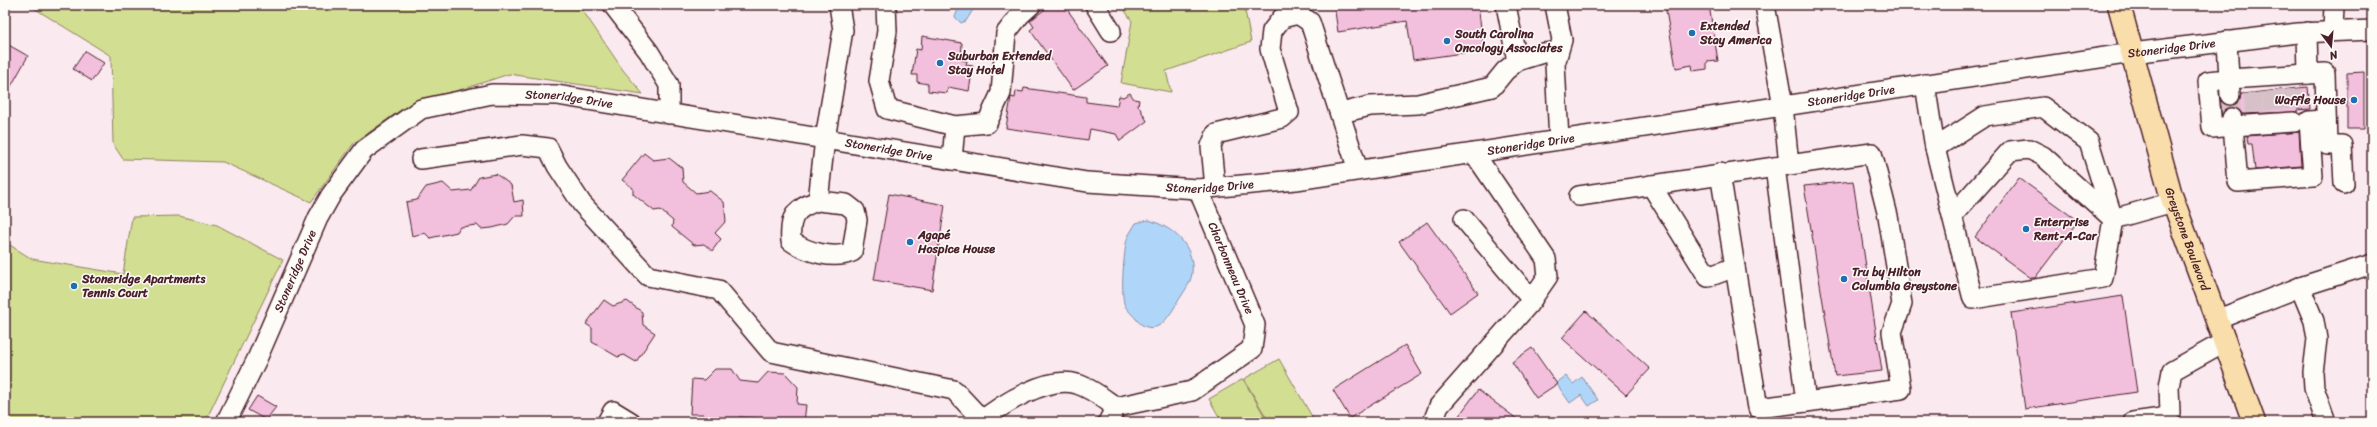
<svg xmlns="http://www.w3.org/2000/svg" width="2377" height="427" viewBox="0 0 2377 427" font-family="Sriracha,sans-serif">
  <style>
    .green { fill: #d2df92; stroke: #8e7f5e }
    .water { fill: #afd6f9; stroke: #878da7 }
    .building { fill: #f2bfdc; stroke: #4a1f2b }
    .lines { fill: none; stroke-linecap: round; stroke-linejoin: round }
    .minor-tunnel { stroke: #d7c1c8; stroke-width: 19; stroke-dasharray: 19 10; stroke-linecap: butt }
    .minor-casing { stroke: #4a1f2b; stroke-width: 22 }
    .major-casing { stroke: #4a1f2b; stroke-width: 25 }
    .minor { stroke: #fdfcf7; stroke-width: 19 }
    .major { stroke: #f9deab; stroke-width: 22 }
    .poi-dot { fill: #1f6fb2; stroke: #fdfcf7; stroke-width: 1.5 }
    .labels { text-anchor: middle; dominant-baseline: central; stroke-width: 3; stroke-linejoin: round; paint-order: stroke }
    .poi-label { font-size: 12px; font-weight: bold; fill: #4a1f2b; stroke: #fdfcf7; text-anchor: start }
    .street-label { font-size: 12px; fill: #4a1f2b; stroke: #fdfcf7 }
  </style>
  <rect width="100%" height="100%" fill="#faeaef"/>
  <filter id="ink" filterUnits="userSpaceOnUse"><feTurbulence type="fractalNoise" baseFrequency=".025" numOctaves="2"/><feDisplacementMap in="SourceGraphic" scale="8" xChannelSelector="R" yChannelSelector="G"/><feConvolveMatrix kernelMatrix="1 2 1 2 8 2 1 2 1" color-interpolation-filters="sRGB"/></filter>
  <g filter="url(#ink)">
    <g class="green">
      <path d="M29 5H579L623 70 643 94 509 74 402 109 354 143 311 202 223 162 123 159 113 144 111 56Z"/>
      <path d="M1121 5H1244L1251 42 1166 71 1171 92 1121 83 1132 21Z"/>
      <path d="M179 216 217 225 283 260 205 422H5V242L32 259 123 274 132 217Z"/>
      <path d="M1279 359 1315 422H1269L1244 379Z"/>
      <path d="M1243 379 1268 422H1222L1209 399Z"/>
    </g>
    <g class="water">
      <path d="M960 5H976L966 21 961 23 955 17Z"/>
      <path d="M1148 220C1172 226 1195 246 1192 273 1191 284 1182 294 1177 303 1173 310 1165 323 1158 326 1150 330 1141 326 1137 320 1133 315 1128 311 1125 306 1120 296 1124 251 1127 239 1129 234 1133 228 1136 223Z"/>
      <path d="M1566 376 1573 384 1582 377 1598 400 1589 406 1581 395 1570 403 1556 383Z"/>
    </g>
    <g class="building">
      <path d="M1050 5H1064L1108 66 1073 90 1030 30 1034 27 1030 21Z"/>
      <path d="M1334 5H1478L1484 50 1413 60 1407 21 1338 32Z"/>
      <path d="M1665 5H1709L1718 61 1707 62V69L1693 71 1692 65 1676 68Z"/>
      <path d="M922 36 962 43 961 60 967 61 966 65 973 66 969 91 948 87 947 93 928 91V84L917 82V75H912L916 49 921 50Z"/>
      <path d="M5 43 28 56 5 97Z"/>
      <path d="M85 51 104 63 92 81 73 69Z"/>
      <path d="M2364 72V129H2347V73Z"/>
      <path d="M2308 87 2310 109 2297 110V112L2242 114 2237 108 2231 107 2222 114 2221 101 2225 105 2236 104 2240 100 2241 94Z"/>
      <path d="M1024 88 1086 97V102L1117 106 1119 96 1123 97 1130 93 1134 99 1139 100 1138 105 1147 121 1120 141 1116 134 1090 129 1088 140 1006 128 1011 97 1015 98 1016 91 1023 92Z"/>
      <path d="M2299 132 2301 166 2255 170 2252 144H2248L2247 136Z"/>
      <path d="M644 153 653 160 669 158 682 168 683 182 696 193 710 191 724 202 726 221 715 233 721 239 712 251 704 244 694 245 672 227 673 221 660 210 654 211 633 194V188L622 180Z"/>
      <path d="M496 174 511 185 514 202 523 200 524 216H515L508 224 492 228 481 229 477 225 460 227 457 232 430 238 425 233 412 236 406 202 417 200 426 187 443 183 453 192 471 190 479 177Z"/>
      <path d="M2019 178 2078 221 2035 278H2031L1975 237Z"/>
      <path d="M1853 181 1882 371 1835 376 1804 186Z"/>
      <path d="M889 194 945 205 932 290 874 280Z"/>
      <path d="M1427 222 1478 293 1450 313 1399 242Z"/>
      <path d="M2123 296 2137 392 2025 409 2011 313Z"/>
      <path d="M604 300 613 306 627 301 642 312 643 325 655 333 636 362 624 355 618 357 592 342V328L586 324Z"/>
      <path d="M1586 311 1650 369 1626 395 1562 338Z"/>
      <path d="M1405 345 1422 374 1350 418 1333 390Z"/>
      <path d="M1532 348 1557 384 1536 398 1512 362Z"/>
      <path d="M715 369H732L740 381 758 383 768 372 785 373 798 387 797 404 806 405 804 422H758L755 418 739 417 735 421H725L707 420 703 414H690L692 379 704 380Z"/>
      <path d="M1478 390 1521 422H1465L1458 417Z"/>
      <path d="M257 396 276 407 266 420 248 410Z"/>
    </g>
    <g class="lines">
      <g class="minor-tunnel">
        <path d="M2292 89 2293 110"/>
        <path d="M2272 91 2274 112"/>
        <path d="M2253 93 2255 118"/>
        <path d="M2230 95 2232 118"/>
      </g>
      <g class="minor-casing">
        <g id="minor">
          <path d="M613 5 649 52 669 85V114"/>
          <path d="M886 5 887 31 879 81 887 109 955 126 952 160"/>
          <path d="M1095 5 1111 31"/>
          <path d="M1506 5 1517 61"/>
          <path d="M1555 5 1562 40 1555 64 1559 140"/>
          <path d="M1765 5 1783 106 1789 165 1775 167 1806 402 1901 389 1892 332 1902 304 1888 216 1872 153 1789 165"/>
          <path d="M2333 31 2334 5"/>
          <path d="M2307 32 2308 74 2325 73 2327 145H2342L2344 184"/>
          <path d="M2227 41 2229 79 2308 74"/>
          <path d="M1925 84 1935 148 1985 116 2043 107 2089 142 2113 219 2173 202"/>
          <path d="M2230 95 2229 79 2208 81 2212 128 2233 126 2238 182 2313 176 2309 121 2326 120"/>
          <path d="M1341 113 1370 106 1418 104 1492 87 1505 71 1517 61 1543 53 1558 52"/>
          <path d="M2232 118 2233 126 2294 122"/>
          <path d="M955 126 987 123 1001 93 1006 33 1020 15 1031 5"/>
          <path d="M1935 148 1973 299 2103 278 2113 219 2043 156 2029 149 2010 151 1952 216"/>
          <path d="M421 159 522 145 548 148 557 166 582 204 648 276 719 290 771 352 954 390 982 420"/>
          <path d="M1651 185 1708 277 1735 267 1720 173"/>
          <path d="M1215 187 1211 146 1216 134 1282 118 1289 112 1270 49 1272 31 1282 18 1298 14 1310 22 1358 170"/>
          <path d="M1579 196 1775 167"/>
          <path d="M818 201 846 204 855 211 857 220 852 252C834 260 806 252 791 241 789 217 795 208 818 201L825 139 843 30 839 5"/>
          <path d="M1464 219 1532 300"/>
          <path d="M1735 267 1758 408 1806 402"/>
          <path d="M2300 287 2314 321 2317 339 2313 372 2314 388 2326 422"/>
          <path d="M2216 320 2300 287 2372 264"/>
          <path id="s1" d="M226 422 257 359 318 218 331 195 364 150 421 109 492 94 557 95 1087 182 1198 189 1296 180 2132 53 2298 33 2372 30"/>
          <path d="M607 422 613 411 631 422"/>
          <path d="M980 422C1002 404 1048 375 1077 384 1091 388 1104 399 1116 407"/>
          <path d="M1108 422 1116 407 1192 391 1252 349 1255 325 1198 189"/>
          <path d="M1433 422 1439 406 1528 305 1548 276 1546 259 1474 153"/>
          <path d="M2133 422 2162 418 2170 413 2169 387 2172 371 2224 342"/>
        </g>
      </g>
      <g class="major-casing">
        <g id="major">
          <path id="s2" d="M2119 5 2171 195 2254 422"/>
        </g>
      </g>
      <use href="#minor" class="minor"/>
      <use href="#major" class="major"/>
    </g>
  </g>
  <g class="poi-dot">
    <circle cx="1692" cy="33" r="4"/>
    <circle cx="1447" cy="41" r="4"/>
    <circle cx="940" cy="63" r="4"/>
    <circle cx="2354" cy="100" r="4"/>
    <circle cx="2026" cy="229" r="4"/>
    <circle cx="910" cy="242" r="4"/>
    <circle cx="1844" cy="279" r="4"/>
    <circle cx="74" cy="286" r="4"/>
  </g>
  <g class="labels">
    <g class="poi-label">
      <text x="1700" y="26">Extended<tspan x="1700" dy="14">Stay America</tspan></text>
      <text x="1455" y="34">South Carolina<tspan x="1455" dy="14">Oncology Associates</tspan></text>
      <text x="948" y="56">Suburban Extended<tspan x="948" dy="14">Stay Hotel</tspan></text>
      <text x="2346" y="100" text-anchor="end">Waffle House</text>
      <text x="2034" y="222">Enterprise<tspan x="2034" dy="14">Rent-A-Car</tspan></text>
      <text x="918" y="235">Agapé<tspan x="918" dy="14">Hospice House</tspan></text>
      <text x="1852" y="272">Tru by Hilton<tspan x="1852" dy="14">Columbia Greystone</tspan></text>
      <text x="82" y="279">Stoneridge Apartments<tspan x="82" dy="14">Tennis Court</tspan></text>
    </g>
    <g class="street-label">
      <text stroke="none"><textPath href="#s1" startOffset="2146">Stoneridge Drive</textPath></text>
      <text stroke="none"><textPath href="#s1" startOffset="1822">Stoneridge Drive</textPath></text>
      <text stroke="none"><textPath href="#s1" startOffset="526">Stoneridge Drive</textPath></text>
      <text stroke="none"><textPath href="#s1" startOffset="1498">Stoneridge Drive</textPath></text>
      <text stroke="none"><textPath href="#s1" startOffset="850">Stoneridge Drive</textPath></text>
      <text stroke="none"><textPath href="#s1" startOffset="1174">Stoneridge Drive</textPath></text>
      <text stroke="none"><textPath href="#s2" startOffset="244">Greystone Boulevard</textPath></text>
      <text transform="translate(1231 268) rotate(67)">Charbonneau Drive</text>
      <text stroke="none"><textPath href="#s1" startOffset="166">Stoneridge Drive</textPath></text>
    </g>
  </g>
  <rect width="2377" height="427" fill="none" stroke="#fdfcf7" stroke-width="20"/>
  <rect x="10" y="10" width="2357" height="407" fill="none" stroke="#4a1f2b" stroke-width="1.5" filter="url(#ink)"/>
  <g transform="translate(2331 46) rotate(164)" stroke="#fdfcf7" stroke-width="3" paint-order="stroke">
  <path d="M0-3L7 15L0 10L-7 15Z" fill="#4a1f2b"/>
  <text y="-6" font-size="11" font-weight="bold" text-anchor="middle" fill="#4a1f2b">N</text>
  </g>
</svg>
